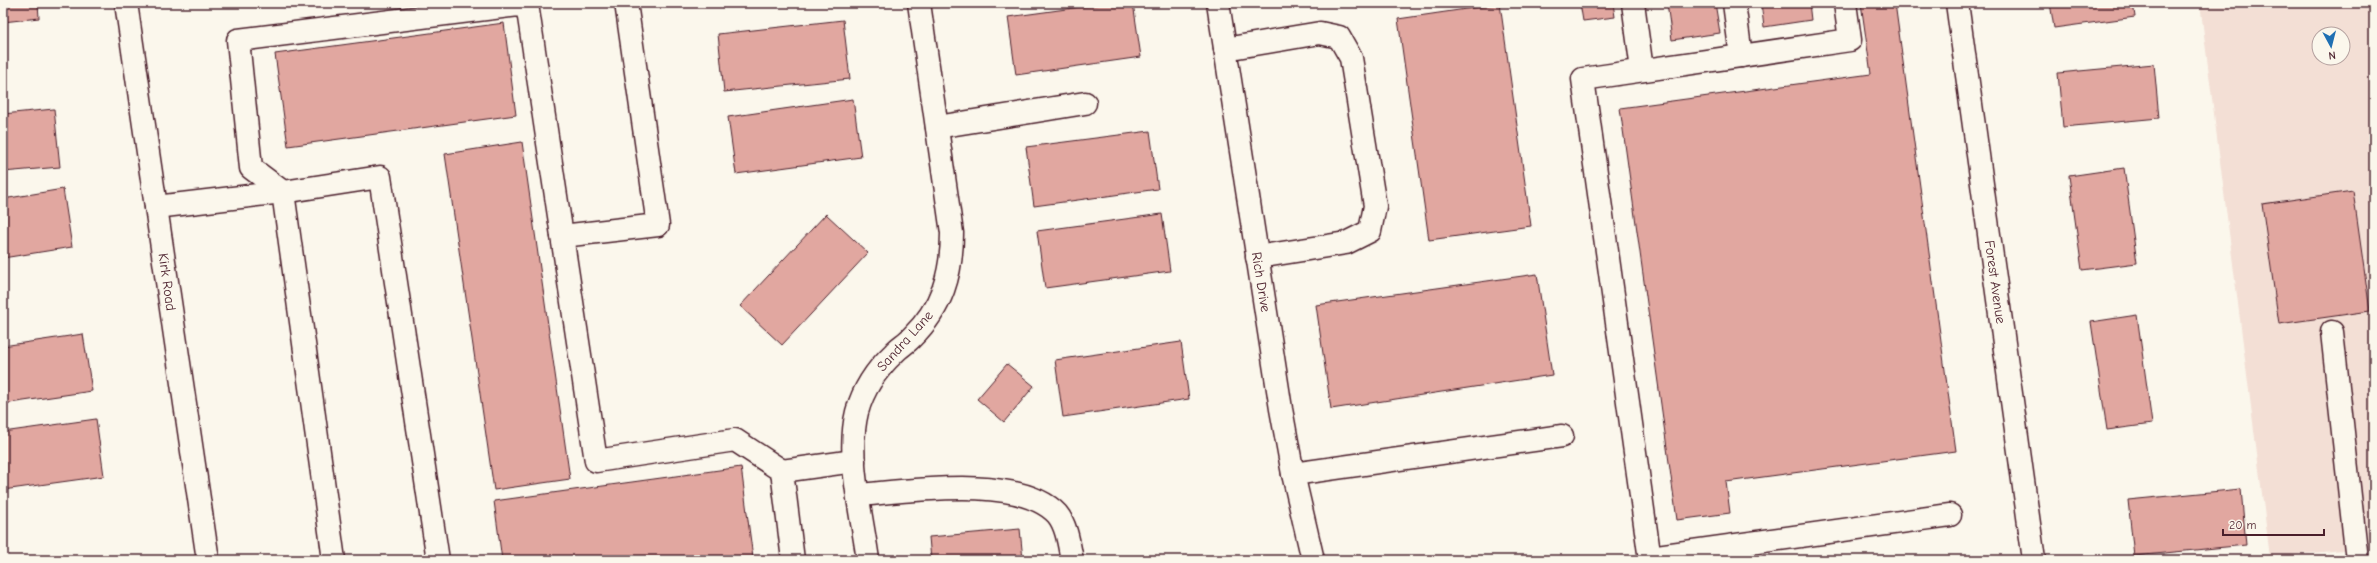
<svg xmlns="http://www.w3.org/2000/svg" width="2377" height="563" viewBox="0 0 2377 563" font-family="'Comic Neue',sans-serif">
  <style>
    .built { fill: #f3dfd5; fill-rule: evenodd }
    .building { fill: #e1a7a0; stroke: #4a1f2b }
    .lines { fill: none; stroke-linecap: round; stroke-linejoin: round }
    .minor-casing { stroke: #4a1f2b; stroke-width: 25 }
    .minor { stroke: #fbf7ec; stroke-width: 22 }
    .labels { text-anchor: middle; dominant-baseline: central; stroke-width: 3; stroke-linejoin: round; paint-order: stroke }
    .street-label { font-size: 14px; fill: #4a1f2b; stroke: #fbf7ec }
  </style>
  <rect width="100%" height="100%" fill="#fbf7ec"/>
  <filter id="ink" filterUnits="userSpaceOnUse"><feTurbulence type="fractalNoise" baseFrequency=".025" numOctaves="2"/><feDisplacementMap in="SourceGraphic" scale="8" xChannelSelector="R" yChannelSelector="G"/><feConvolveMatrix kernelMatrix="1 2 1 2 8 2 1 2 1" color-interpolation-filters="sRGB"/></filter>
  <g filter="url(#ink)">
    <path class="built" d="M2200 3H2374V547L2270 557ZM2319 34H2343V58H2319Z"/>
    <g class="building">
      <path d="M3 3H38L39 18 3 22Z"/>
      <path d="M1110 3H1133L1141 57 1016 75 1008 17Z"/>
      <path d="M1580 3H1613L1615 17 1583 21Z"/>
      <path d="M1667 3H1715L1720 33 1672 40Z"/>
      <path d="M1761 3H1809L1811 20 1764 27Z"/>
      <path d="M1861 3H1895L1956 451 1726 482 1730 513 1677 520 1620 108 1871 74Z"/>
      <path d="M2050 3H2133L2135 17 2054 28Z"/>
      <path d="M1500 4 1531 226 1429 240 1398 19Z"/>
      <path d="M843 20 850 79 724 92 718 34Z"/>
      <path d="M504 23 516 115 288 146 275 54Z"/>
      <path d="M2154 64 2159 118 2063 127 2058 73Z"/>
      <path d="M853 99 861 157 736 174 728 117Z"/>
      <path d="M54 109 60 167 3 172V114Z"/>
      <path d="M1150 131 1158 189 1034 206 1026 147Z"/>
      <path d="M522 142 570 479 494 490 445 154Z"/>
      <path d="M2124 168 2137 263 2082 270 2069 176Z"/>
      <path d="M63 189 72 247 3 258V199Z"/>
      <path d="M2353 191 2370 311 2279 324 2262 204Z"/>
      <path d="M826 214 868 253 782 345 740 306Z"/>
      <path d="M1162 214 1170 271 1045 288 1037 231Z"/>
      <path d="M1537 274 1552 375 1331 409 1316 305Z"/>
      <path d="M2137 315 2152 424 2107 430 2091 322Z"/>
      <path d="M83 334 92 391 3 404V346Z"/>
      <path d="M1181 342 1189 399 1063 417 1055 360Z"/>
      <path d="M1007 364 1034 386 1004 422 977 399Z"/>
      <path d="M96 419 104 476 3 490V432Z"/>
      <path d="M741 467 753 558 740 560H502L494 501Z"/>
      <path d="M2241 489 2246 545 2134 556 2128 500Z"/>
      <path d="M1020 529 1023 560H931L929 537Z"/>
    </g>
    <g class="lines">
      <g class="minor-casing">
        <g id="minor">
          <path d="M126 3 208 560"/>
          <path d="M1218 3 1281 409 1293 474 1313 560"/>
          <path d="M1633 3 1642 70"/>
          <path d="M1734 3 1741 56"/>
          <path d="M1957 3 2034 560"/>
          <path d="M1225 49 1320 33 1339 37 1351 58 1375 206 1370 231 1346 243 1257 257"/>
          <path d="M937 127 1085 103"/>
          <path d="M283 192 251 168 238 40 527 4 596 461 735 440 782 471"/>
          <path d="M156 207 283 192"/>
          <path d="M562 236 658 225 626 3"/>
          <path d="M2332 332 2357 560"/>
          <path d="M1293 474 1562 436"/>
          <path d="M859 495C909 491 1020 474 1057 514 1067 526 1069 545 1072 560"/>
          <path d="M1650 557 1950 515"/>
          <path d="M334 560 283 192 380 177 438 560"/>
          <path d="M793 560 782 471 854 461"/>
          <path d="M868 560C862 515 846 456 857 412 863 390 877 369 894 353 899 347 907 343 912 337 942 308 952 274 952 233L919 3"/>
          <path d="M1650 560 1583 79 1850 40 1845 3"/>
        </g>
      </g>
      <use href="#minor" class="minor"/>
    </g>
  </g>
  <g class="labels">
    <g class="street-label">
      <text transform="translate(167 282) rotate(82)">Kirk Road</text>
      <text transform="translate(1261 282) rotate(81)">Rich Drive</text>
      <text transform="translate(1995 282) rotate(82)">Forest Avenue</text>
      <text transform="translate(905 341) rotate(-48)">Sandra Lane</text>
    </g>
  </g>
  <rect width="2377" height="563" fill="none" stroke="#fbf7ec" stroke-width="16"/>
  <rect x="8" y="8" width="2361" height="547" fill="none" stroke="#4a1f2b" stroke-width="1.5" filter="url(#ink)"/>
  <g transform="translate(2331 46) rotate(173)"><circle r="19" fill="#fbf7ec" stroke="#b4a19f"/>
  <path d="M0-3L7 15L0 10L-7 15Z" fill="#1f6fb2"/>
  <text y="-6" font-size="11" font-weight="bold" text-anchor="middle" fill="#4a1f2b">N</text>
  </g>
  <path d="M2223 529v6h101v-6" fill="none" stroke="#4a1f2b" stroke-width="2"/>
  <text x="2229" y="529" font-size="12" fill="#4a1f2b" stroke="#fbf7ec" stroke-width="3" paint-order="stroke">20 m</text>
</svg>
